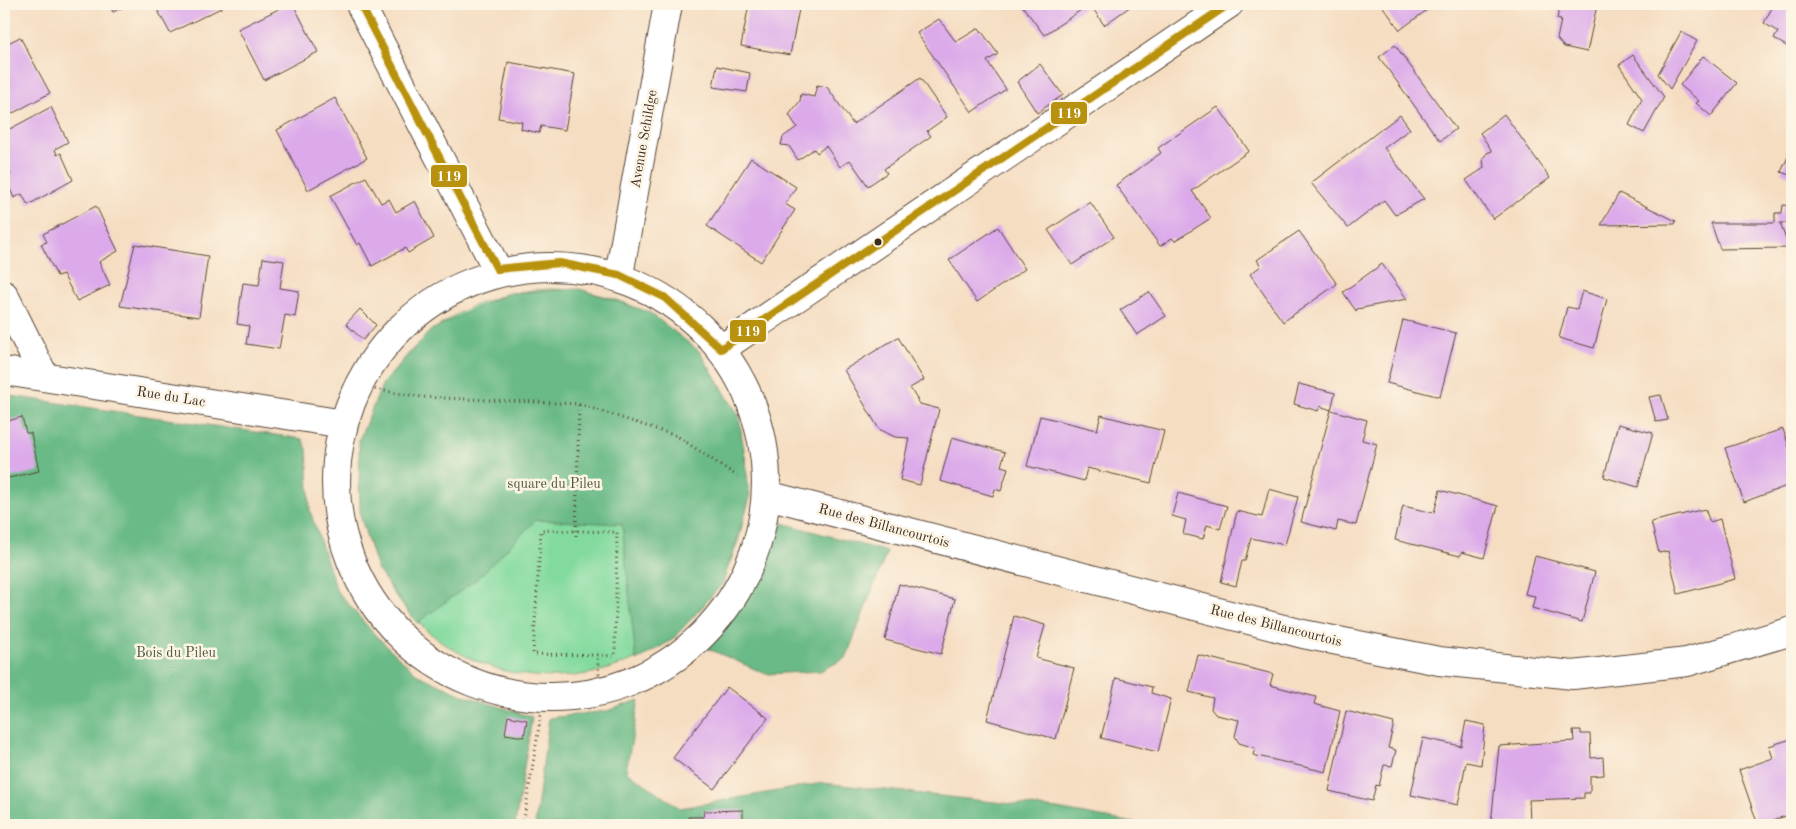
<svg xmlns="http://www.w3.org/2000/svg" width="1796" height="829" viewBox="0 0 1796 829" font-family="'Old Standard TT',serif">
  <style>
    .green { fill: #82da9f; stroke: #5e825e }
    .forest { fill: #69ba86; stroke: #527252 }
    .building { fill: #dcaaea }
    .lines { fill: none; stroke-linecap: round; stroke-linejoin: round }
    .street-casing { stroke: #574536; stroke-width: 30 }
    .path { stroke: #574536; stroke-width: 3; stroke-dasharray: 1 4; stroke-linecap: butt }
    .street { stroke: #fff; stroke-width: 28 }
    .bus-1-casing { stroke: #fcf5e5; stroke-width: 11 }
    .bus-1 { stroke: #b8920e; stroke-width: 8 }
    .bus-dot { fill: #3b2a1e; stroke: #fcf5e5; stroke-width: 2 }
    .labels { text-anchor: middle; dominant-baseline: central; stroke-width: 5; stroke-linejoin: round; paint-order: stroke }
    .street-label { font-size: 14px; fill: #3b2a1e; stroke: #fcf5e5 }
    .park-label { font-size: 14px; fill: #4d563e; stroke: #fcf5e5 }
    .line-badge { stroke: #fcf5e5; stroke-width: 2 }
    .badge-label { font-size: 14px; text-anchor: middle; font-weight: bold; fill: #fff }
  </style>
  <rect width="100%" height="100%" fill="#fcf5e5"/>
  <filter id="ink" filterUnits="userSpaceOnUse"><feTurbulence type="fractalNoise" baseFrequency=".02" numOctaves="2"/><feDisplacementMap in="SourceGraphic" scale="10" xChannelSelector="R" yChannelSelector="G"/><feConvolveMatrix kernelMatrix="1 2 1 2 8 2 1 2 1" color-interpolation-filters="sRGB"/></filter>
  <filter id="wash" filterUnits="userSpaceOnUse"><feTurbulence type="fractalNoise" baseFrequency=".0096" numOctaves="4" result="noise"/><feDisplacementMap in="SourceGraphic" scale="20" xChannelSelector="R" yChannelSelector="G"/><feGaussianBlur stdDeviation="1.12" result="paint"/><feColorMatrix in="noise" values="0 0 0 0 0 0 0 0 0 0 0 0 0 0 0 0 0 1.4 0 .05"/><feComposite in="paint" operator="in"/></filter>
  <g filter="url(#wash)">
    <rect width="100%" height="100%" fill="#f5ddc1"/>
    <circle class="green" cx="553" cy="483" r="194"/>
    <g class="forest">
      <path d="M580 289 649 312 699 351 739 416 750 498 723 583 672 640 636 661 622 524 536 520 478 578 417 623 377 569 360 515 359 440 383 383 431 330 508 293Z"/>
      <path d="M4 395 302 439 307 449 310 511 337 591 376 636 418 675 460 694 532 717 515 825H4Z"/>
      <path d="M768 519 887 552 846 658 820 671 766 674 700 645 748 590Z"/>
      <path d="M639 700 626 771 680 808 823 783 1057 809 1145 825H535L549 718 607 711Z"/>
    </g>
    <g id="blocks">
      <g class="building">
        <path d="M109 4H130L113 12Z"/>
        <path d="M164 4H221L223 7 170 33 156 7Z"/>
        <path d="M289 4H293L318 52 264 80 238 29Z"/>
        <path d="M749 4H800L790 55 741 46Z"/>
        <path d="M1021 4H1134L1104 25 1090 4 1044 35Z"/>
        <path d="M1381 4H1435L1400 30Z"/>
        <path d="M1560 4 1597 5 1587 52 1564 47 1557 39 1561 20 1557 19Z"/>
        <path d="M1774 4H1792V49L1774 39 1778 32 1764 23Z"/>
        <path d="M939 19 956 42 979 28 998 54 987 61 1006 89 972 112 917 33Z"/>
        <path d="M1681 32 1697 41 1670 89 1658 74Z"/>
        <path d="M20 37 50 93 4 118V45Z"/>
        <path d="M1395 45 1456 129 1440 141 1379 57Z"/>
        <path d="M1633 55 1664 97 1644 133 1629 125 1642 99 1619 65Z"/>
        <path d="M1703 56 1737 83 1711 116 1696 103 1699 101 1680 85Z"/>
        <path d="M508 62 575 74 565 130 541 126 539 133 521 129 522 122 498 118Z"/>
        <path d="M1040 64 1063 95 1037 113 1017 82Z"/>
        <path d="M717 66 750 73 747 92 713 87Z"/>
        <path d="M920 78 947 117 927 131 931 136 884 169 887 173 868 186 850 160 840 167 826 146 817 153 814 149 798 160 789 146 781 145 783 137 797 127 789 115 800 101 801 94 814 97 817 85 827 87 853 124Z"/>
        <path d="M335 98 367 158 308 190 277 130Z"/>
        <path d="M51 107 68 142 55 149 57 155 61 153 73 180 28 205 22 194 14 198 5 178 11 175 4 158V132Z"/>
        <path d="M1218 107 1249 151 1192 191 1211 218 1175 241 1172 238 1160 246 1116 185 1161 153 1158 148Z"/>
        <path d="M1504 114 1550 178 1493 219 1466 180 1484 168 1483 158 1487 153 1492 151 1480 133Z"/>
        <path d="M1400 115 1410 129 1384 148 1424 199 1395 215 1384 200 1348 228 1311 183Z"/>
        <path d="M1792 148V176L1781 172Z"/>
        <path d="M751 158 796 187 785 204 795 210 761 262 707 226Z"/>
        <path d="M366 177 381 203 389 199 396 212 415 201 434 238 408 253 405 248 372 266 360 243 357 245 330 196Z"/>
        <path d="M1619 193 1676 221 1675 224 1601 225Z"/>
        <path d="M1090 202 1114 237 1072 265 1048 230Z"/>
        <path d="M1783 205 1792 206V223H1780L1789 248 1720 249 1711 223H1775V213H1782Z"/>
        <path d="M96 206 118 251 99 262 110 285 77 301 63 274 57 276 41 244 47 242 43 234Z"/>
        <path d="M998 227 1025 269 977 302 949 260Z"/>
        <path d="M1299 231 1337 284 1283 322 1250 274 1261 266 1257 260Z"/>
        <path d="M135 244 208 256 199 317 120 306Z"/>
        <path d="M263 258 284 261 280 288 299 291 295 317 285 315 279 349 246 344 249 326 237 324 243 283 259 285Z"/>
        <path d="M1382 264 1407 299 1357 309 1356 311 1343 292Z"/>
        <path d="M1582 291 1607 299 1594 348 1559 338 1567 307 1577 309Z"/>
        <path d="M1149 292 1166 316 1137 335 1120 310Z"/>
        <path d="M360 309 376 325 363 340 346 324Z"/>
        <path d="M1403 320 1456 333 1440 397 1387 383Z"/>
        <path d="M898 337 924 380 910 388 920 404 939 409 920 485 900 480 909 438 895 437 879 429 844 370Z"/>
        <path d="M1299 384 1335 393 1331 410 1367 420 1362 440 1377 444 1356 525 1338 521 1336 531 1301 522 1331 410 1320 406 1318 411 1294 404Z"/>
        <path d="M1661 395 1668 420 1656 422 1649 397Z"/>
        <path d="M1101 415 1164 431 1151 483 1087 468 1084 481 1027 466 1040 416 1097 430Z"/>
        <path d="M22 417 26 433H31L39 471 4 479V437H6L4 422Z"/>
        <path d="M1618 424 1653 433 1638 487 1604 477Z"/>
        <path d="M1783 429 1792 456V484L1744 502 1725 448Z"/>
        <path d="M952 437 1005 452 1001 466 1008 468 1001 491 995 489 993 496 940 481Z"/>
        <path d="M1269 489 1298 497 1285 545 1251 538 1245 561H1242L1236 586 1221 582 1237 511 1262 517Z"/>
        <path d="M1440 490 1498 506 1484 558 1462 552 1460 556 1395 540 1403 506 1434 513Z"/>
        <path d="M1178 493 1227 506 1220 529 1207 525 1203 539 1183 534 1186 520 1172 516Z"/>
        <path d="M1705 509 1710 522 1720 519 1735 579 1678 594 1668 551 1659 553 1651 522Z"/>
        <path d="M1535 556 1595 572 1582 622 1532 608 1535 596 1525 594Z"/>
        <path d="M899 584 955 599 941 654 885 640Z"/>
        <path d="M1014 616 1045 625 1036 658 1074 668 1056 739 987 720Z"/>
        <path d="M1198 655 1273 674 1270 685 1316 697 1314 704 1340 711 1326 772 1253 755 1255 748 1239 743 1235 736 1239 720 1216 715 1211 709 1213 698 1189 692Z"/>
        <path d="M1116 678 1152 687 1151 693 1171 699 1158 752 1101 738Z"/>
        <path d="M727 687 768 718 714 789 673 758Z"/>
        <path d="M1346 711 1394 723 1388 748 1396 750 1392 766 1384 765 1379 786 1376 785 1372 801 1329 791Z"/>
        <path d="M508 716 527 720 524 737 505 734Z"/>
        <path d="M1466 721 1485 725 1481 765 1466 762 1458 805 1411 795 1423 738 1461 746Z"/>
        <path d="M1573 730H1581V734H1590L1591 758 1603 757 1604 775 1590 776V793H1584V798L1529 800 1530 822 1491 824 1499 746 1574 741Z"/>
        <path d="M1791 739 1792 742V814L1758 825 1739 770 1773 758 1769 746Z"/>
        <path d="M743 810V825H688V817H703L704 811Z"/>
      </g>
    </g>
  </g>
  <g filter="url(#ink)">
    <use href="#blocks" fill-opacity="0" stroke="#574536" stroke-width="1"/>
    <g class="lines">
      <g class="street-casing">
        <g id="street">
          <path d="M360 4 497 269"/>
          <circle cx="551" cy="482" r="215"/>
          <path d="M619 275 668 4"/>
          <path d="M4 295 44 376"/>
          <path d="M721 349 1229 4"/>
          <path d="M4 371 338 423"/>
          <path d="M767 495 1303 634 1439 661 1573 675 1687 662 1792 631"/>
        </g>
      </g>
      <g class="path">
        <path d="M360 387 421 397 579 404 677 436 737 476"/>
        <path d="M576 536 579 404"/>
        <path d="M597 655 533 654 541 530 617 532 615 656 597 655 601 695"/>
        <path d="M523 825 543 702"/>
      </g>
      <use href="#street" class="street"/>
      <g class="bus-1-casing">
        <path id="bus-1" d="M360 4 497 269 559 263 619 275 664 297 721 349 1229 4"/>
      </g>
      <use href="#bus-1" class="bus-1"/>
    </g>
  </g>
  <circle class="bus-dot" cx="878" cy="242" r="4.5"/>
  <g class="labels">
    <g class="street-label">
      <text transform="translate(644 139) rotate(-80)">Avenue Schildge</text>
      <text transform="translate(171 397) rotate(9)">Rue du Lac</text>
      <text transform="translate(884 526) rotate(15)">Rue des Billancourtois</text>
      <text transform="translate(1276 626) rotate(14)">Rue des Billancourtois</text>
    </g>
    <g class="park-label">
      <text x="554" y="484">square du Pileu</text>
      <text x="176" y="653">Bois du Pileu</text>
    </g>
  </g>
  <g class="line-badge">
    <rect x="1050" y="101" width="38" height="24" rx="5" fill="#b8920e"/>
    <rect x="430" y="164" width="38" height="24" rx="5" fill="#b8920e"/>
    <rect x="729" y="319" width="38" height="24" rx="5" fill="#b8920e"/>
  </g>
  <g class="badge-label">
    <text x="1069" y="118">119</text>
    <text x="449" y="181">119</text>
    <text x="748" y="336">119</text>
  </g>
  <rect width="1796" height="829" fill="none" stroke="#fcf5e5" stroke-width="20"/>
</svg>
